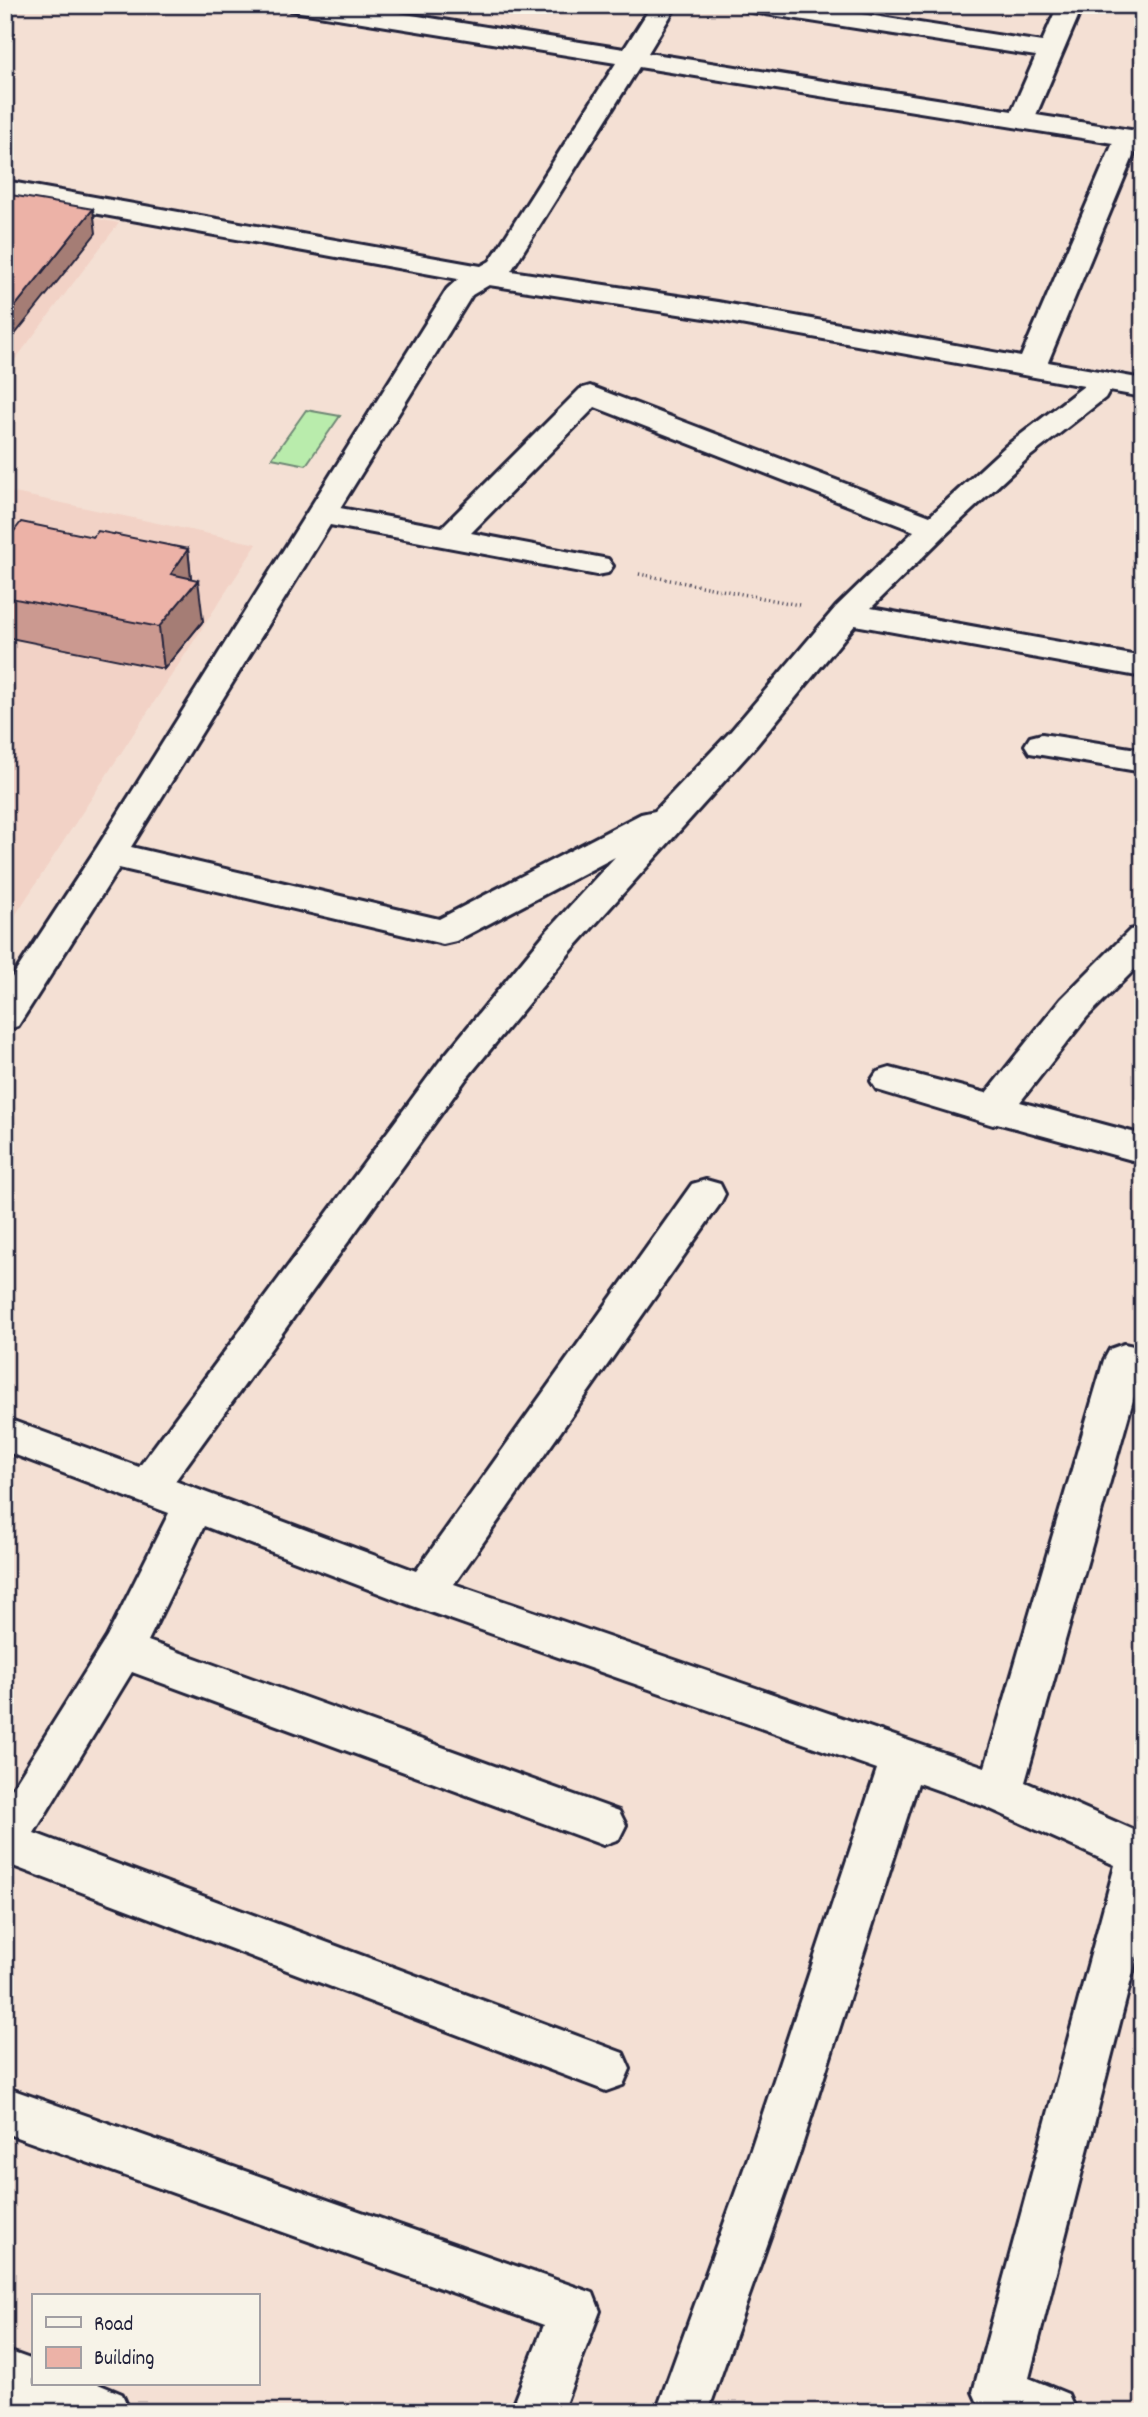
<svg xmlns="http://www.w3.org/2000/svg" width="1148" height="2417" viewBox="0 0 1148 2417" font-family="Dekko,sans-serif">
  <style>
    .built { fill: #f2d2c6 }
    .green { fill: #b9ecac; stroke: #6e8774; stroke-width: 2 }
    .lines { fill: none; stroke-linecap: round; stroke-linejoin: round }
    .minor-casing { stroke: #22223b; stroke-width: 6 }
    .path { stroke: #22223b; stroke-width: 3.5; stroke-dasharray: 1 3.5; stroke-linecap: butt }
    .minor { fill: #f7f3e8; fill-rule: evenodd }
    .wall { fill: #cb9990; stroke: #22223b; stroke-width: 2 }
    .shaded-wall { fill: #a57d75; stroke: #22223b; stroke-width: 2 }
    .building { fill: #ecb2a7; stroke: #22223b; stroke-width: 2 }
  </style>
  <rect width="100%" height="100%" fill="#f4e0d4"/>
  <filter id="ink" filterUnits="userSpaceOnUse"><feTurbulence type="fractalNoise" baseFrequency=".0143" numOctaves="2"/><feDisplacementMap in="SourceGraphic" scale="14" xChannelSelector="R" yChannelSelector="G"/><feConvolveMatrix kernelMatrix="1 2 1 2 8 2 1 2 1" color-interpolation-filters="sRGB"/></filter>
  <g filter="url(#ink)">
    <g class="built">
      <path d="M5 202 119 223 5 373Z"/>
      <path d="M5 491 257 544 5 931Z"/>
    </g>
    <path class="green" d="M306 410 340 416 306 465 272 458Z"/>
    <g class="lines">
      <g class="minor-casing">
        <g id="minor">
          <path d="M288 5H349L624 49 652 5H677L648 53 1012 111 1036 56 752 12 743 10 740 5H803L1042 42 1058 5H1083L1036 115 1143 132V148L1137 147 1048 362 1143 379V397L1109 391 1105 398 1028 458 945 535 871 608 1143 657V677L855 625 755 747 572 950 466 1079 175 1481 416 1571 692 1184 706 1180 720 1184 725 1194 720 1204 454 1584 985 1767 1104 1360 1110 1349 1124 1344 1143 1348V1380L1139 1379 1025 1782 1143 1834V1933L1029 2378 1068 2394 1076 2412H984L981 2410 973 2392 1115 1865 986 1807 918 1783 800 2152 708 2412H656L750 2152 877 1769 410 1605 204 1526 148 1641 619 1811 626 1825 619 1839 603 1845 132 1672 34 1833 623 2053 630 2069 623 2085 606 2091 5 1863V1800L107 1637 169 1513 5 1451V1418L139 1467 440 1061 546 932 615 857 456 941 443 944 119 868 18 1026 5 1030V988L98 846 447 289 458 279 5 197V181L481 266 490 261 616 63 300 12 291 10ZM639 67 1113 143 1021 357 718 302 511 271ZM489 285 718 320 1084 386 1006 446 930 516 590 386 580 389 442 527 340 508 472 295ZM595 407 914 531 836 607 731 731 655 811 641 814 439 919 131 847 330 525 597 575 608 573 613 566 608 559 471 533Z"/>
          <path d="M1042 734 1143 750V772L1030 753 1025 745 1030 737Z"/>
          <path d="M1143 927V961L1087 1017 1020 1102 1143 1135V1163L997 1123 993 1125 877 1090 871 1081 877 1072 890 1068 986 1093 1061 999 1130 930Z"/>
          <path d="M5 2087 593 2293 600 2311 562 2412H510L544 2325 5 2133Z"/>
          <path d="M5 2350 33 2360V2384H98L122 2394 130 2412H32L5 2402Z"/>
        </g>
      </g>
      <path class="path" d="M639 574 799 605"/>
      <use href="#minor" class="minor"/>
    </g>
    <path class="wall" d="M93 537 188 549 191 578 203 621 164 669 5 637V543Z"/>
    <g class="shaded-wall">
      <path d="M93 209 96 233 5 347V319Z"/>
      <path d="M188 549 192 588 198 580 203 621 164 669 159 627 171 574Z"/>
    </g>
    <g class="building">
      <path d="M5 194 93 209 5 319Z"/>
      <path d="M21 522 93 537 98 531 188 549 171 574 198 580 159 627 5 597V543Z"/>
    </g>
  </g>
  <rect width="1148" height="2417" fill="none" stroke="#f7f3e8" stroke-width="28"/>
  <rect x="14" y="14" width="1120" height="2389" fill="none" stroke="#22223b" stroke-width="2.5" filter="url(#ink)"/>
  <rect x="32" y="2294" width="228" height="91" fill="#f7f3e8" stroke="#a29fa3" stroke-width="2"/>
  <rect x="46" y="2317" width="35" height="10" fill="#f7f3e8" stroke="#a29fa3" stroke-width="2"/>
  <text x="94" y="2330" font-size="21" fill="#22223b">Road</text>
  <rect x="46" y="2347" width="35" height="21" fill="#ecb2a7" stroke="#a29fa3" stroke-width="2"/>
  <text x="94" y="2364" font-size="21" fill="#22223b">Building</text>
</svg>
